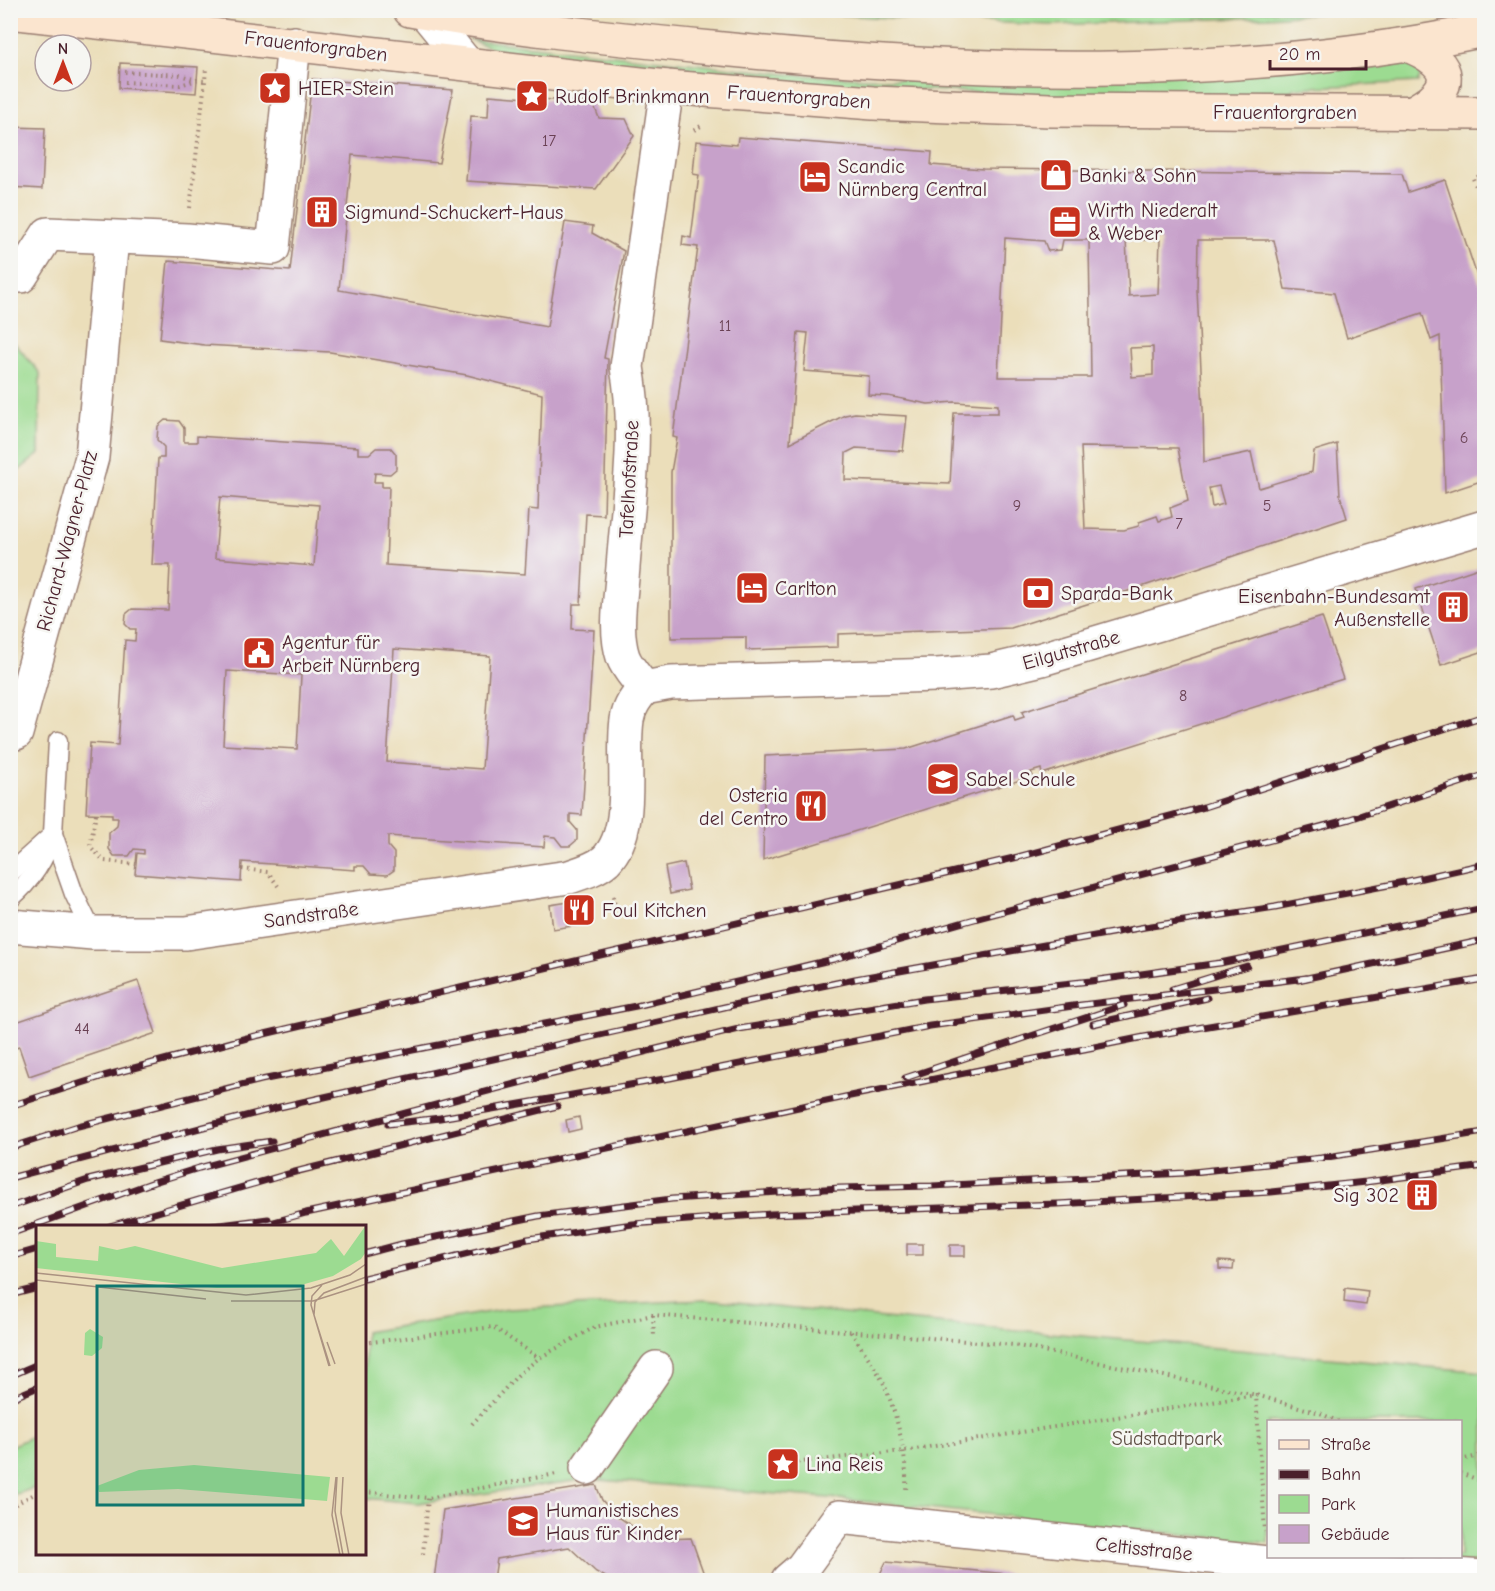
<svg xmlns="http://www.w3.org/2000/svg" width="1495" height="1591" viewBox="0 0 1495 1591" font-family="'Comic Neue',sans-serif">
  <style>
    .green { fill: #9cdb91; stroke: #737d5e; stroke-width: 1.5 }
    .building { fill: #c7a1ca; fill-rule: evenodd }
    .lines { fill: none; stroke-linecap: round; stroke-linejoin: round }
    .lane-casing { stroke: #9a7e72; stroke-width: 21 }
    .street-casing { stroke: #9a7e72; stroke-width: 36 }
    .secondary-casing { stroke: #9a7e72; stroke-width: 36 }
    .path { stroke: #9a7e72; stroke-width: 4; stroke-dasharray: 1.5 4.5; stroke-linecap: butt }
    .lane { stroke: #fff; stroke-width: 18 }
    .street { stroke: #fff; stroke-width: 33 }
    .secondary { stroke: #fbe5cf; stroke-width: 33 }
    .rail-casing { stroke: #4a1f2b; stroke-width: 7 }
    .rail { stroke: #f6f6f2; stroke-width: 4.5; stroke-dasharray: 14; stroke-linecap: butt }
    .labels { text-anchor: middle; dominant-baseline: central; stroke-width: 5; stroke-linejoin: round; paint-order: stroke }
    .number-label { font-size: 16px; fill: #694053 }
    .street-label { font-size: 20px; fill: #4a1f2b; stroke: #f6f6f2 }
    .poi-label { font-size: 20px; fill: #4a1f2b; stroke: #f6f6f2; text-anchor: start }
    .park-label { font-size: 20px; fill: #5e4e44; stroke: #f6f6f2 }
    .inset-road { fill: none; stroke: #ab9281; stroke-width: 1.5 }
    .view { fill: #0f766e; fill-opacity: 0.15; stroke: #0f766e; stroke-width: 3 }
    .inset-edge { fill: none; stroke: #4a1f2b; stroke-width: 3 }
  </style>
  <rect width="100%" height="100%" fill="#f6f6f2"/>
  <filter id="ink" filterUnits="userSpaceOnUse"><feTurbulence type="fractalNoise" baseFrequency=".0167" numOctaves="2"/><feDisplacementMap in="SourceGraphic" scale="12" xChannelSelector="R" yChannelSelector="G"/><feConvolveMatrix kernelMatrix="1 2 1 2 8 2 1 2 1" color-interpolation-filters="sRGB"/></filter>
  <filter id="wash" filterUnits="userSpaceOnUse"><feTurbulence type="fractalNoise" baseFrequency=".008" numOctaves="4" result="noise"/><feDisplacementMap in="SourceGraphic" scale="24" xChannelSelector="R" yChannelSelector="G"/><feGaussianBlur stdDeviation="1.35" result="paint"/><feColorMatrix in="noise" values="0 0 0 0 0 0 0 0 0 0 0 0 0 0 0 0 0 1.4 0 .05"/><feComposite in="paint" operator="in"/></filter>
  <g filter="url(#wash)">
    <rect width="100%" height="100%" fill="#ebdeba"/>
    <g class="green">
      <path d="M790 11H1352L1268 17 1051 25 872 17Z"/>
      <path d="M469 39 795 75 963 82 1391 63C1404 63 1413 64 1421 74L1418 82 1294 88 1284 99 1097 98 797 84 502 52Z"/>
      <path d="M11 339 40 373 39 454 11 477Z"/>
      <path d="M705 1300 915 1321 1484 1372V1564L1398 1557 1460 1556V1422H1268V1543L829 1498 587 1479 418 1503 365 1498V1332L508 1309Z"/>
      <path d="M37 1434V1487L14 1495 11 1485V1446Z"/>
    </g>
    <g id="blocks">
      <g class="building">
        <path d="M120 63 198 67 196 93 119 88Z"/>
        <path d="M312 79 453 90 439 163 352 155 339 290 547 327 565 222 593 226 592 233 624 251 604 358 608 359 604 515 586 514 581 604H573L572 629 594 630 582 815 570 814V822L577 830V840L570 846H562L555 837 545 836 544 847 388 836V846L394 853V870L387 875 371 874 364 866H355V870L242 862 241 882 135 874 137 853 144 854V850L134 849 129 856H114L109 849V833L117 826 118 818H112V814L86 813 90 743 118 745 125 640 135 641 136 629H130L125 624 126 614 132 609 168 610 170 565H152L158 458H164V447L157 440 158 426 165 420 179 421 184 428V442H197V436L358 447V454H369L376 448H391L396 454V469L390 474 375 473 374 482H382V487H389L386 565 525 574 529 509 538 510 542 394 467 375 330 352 204 345 160 339 168 261 290 271ZM220 497 319 505 314 566 215 558ZM394 649 490 656 482 769 387 762ZM227 671 301 675 297 749 223 745Z"/>
        <path d="M489 95 593 103 599 118 626 119 634 136 596 189 466 181 471 116 488 117Z"/>
        <path d="M10 127 45 128 42 189 10 187Z"/>
        <path d="M738 137 932 152 931 165 983 169 1402 174 1408 192 1445 180 1484 297V480L1445 493 1440 336 1431 340 1422 313 1347 338 1334 293 1285 289 1274 240H1198L1197 290 1203 409 1204 462 1251 452 1259 488 1312 472 1314 451 1337 444 1340 495 1347 518 1141 587 1011 628 838 634V647L746 650V637L671 638V472L677 438 673 437 698 247 682 245 683 236 691 238 699 175 693 174 696 141 737 145ZM1005 238 1044 241 1048 251 1061 250 1063 240H1089L1091 377H998ZM1126 240H1160L1158 294 1129 296ZM798 332 808 333 804 371 869 376 868 395 888 396 928 404 955 402 998 405V413H954L950 484 845 480 846 453 856 448 903 451 907 416 855 413 845 415 790 443ZM1153 347V375L1132 377 1130 348ZM1081 447 1178 448 1188 501 1170 508 1172 517 1159 521 1157 516 1139 522V526L1124 530 1085 529ZM1219 486 1224 504 1212 507 1209 488Z"/>
        <path d="M1484 566V651L1441 665 1416 589Z"/>
        <path d="M1322 617 1343 679 1042 774 1041 769 1031 772 1033 776 763 860 765 756 906 749 1013 715 1015 720 1024 717 1022 712Z"/>
        <path d="M684 863 689 890 670 894 665 867Z"/>
        <path d="M588 899 592 923 553 929 550 905Z"/>
        <path d="M138 981 156 1033 29 1076 19 1047 10 1050V1024Z"/>
        <path d="M579 1117 581 1129 568 1132 566 1120Z"/>
        <path d="M1426 1190 1427 1199 1418 1200 1417 1191Z"/>
        <rect x="907" y="1244" width="16" height="11"/>
        <rect x="950" y="1245" width="15" height="11"/>
        <path d="M1219 1261 1234 1262 1233 1270 1219 1269Z"/>
        <path d="M1345 1288 1368 1291 1366 1305 1344 1302Z"/>
        <path d="M596 1485 602 1500 614 1514 647 1536 667 1539 691 1538 706 1580H611L596 1572 569 1547 497 1559 494 1580H434L443 1510Z"/>
        <path d="M886 1562 1057 1579 1056 1580H877Z"/>
      </g>
    </g>
  </g>
  <g filter="url(#ink)">
    <use href="#blocks" fill-opacity="0" stroke="#9a7e72" stroke-width="1.5"/>
    <g class="lines">
      <g class="lane-casing">
        <g id="lane">
          <path d="M58 741 53 834 74 894 93 933"/>
          <path d="M10 873 49 838"/>
          <path d="M10 899C31 881 45 861 53 834"/>
        </g>
      </g>
      <g class="street-casing">
        <g id="street">
          <path d="M423 10 467 64"/>
          <path d="M10 275 21 276 48 234 187 240 273 248 294 43"/>
          <path d="M644 688 671 683 937 675 991 671 1042 659 1484 527"/>
          <path d="M644 688C637 678 627 668 623 657 614 630 621 595 623 567 628 501 639 432 627 367L667 87"/>
          <path d="M16 733 92 457 112 238"/>
          <path d="M10 926 93 933H186L569 877C581 873 596 869 606 860 637 829 621 759 627 720 629 707 636 698 644 688"/>
          <path d="M587 1468 656 1368"/>
          <path d="M788 1580 802 1568 839 1517 1267 1563 1484 1577"/>
        </g>
      </g>
      <g class="secondary-casing">
        <g id="secondary">
          <path d="M410 10C510 28 611 38 712 48 968 74 1231 82 1484 30"/>
          <path d="M10 12 667 87 873 103 1050 110 1484 113"/>
          <path d="M1407 45C1455 63 1457 90 1411 113"/>
        </g>
      </g>
      <g class="path">
        <path d="M125 72 180 75 196 80"/>
        <path d="M125 82 180 85 197 80 205 81 206 67"/>
        <path d="M694 130 701 126"/>
        <path d="M1484 175 1473 178 1484 209"/>
        <path d="M190 208 205 81"/>
        <path d="M12 778 13 764"/>
        <path d="M96 814 90 846 104 861 136 864"/>
        <path d="M242 869 268 872 278 886"/>
        <path d="M613 896 616 910"/>
        <path d="M653 1315 654 1337"/>
        <path d="M851 1332C862 1349 875 1366 884 1384 897 1415 908 1458 906 1492"/>
        <path d="M364 1343 493 1327 539 1358"/>
        <path d="M472 1424 518 1375 539 1358 595 1327 653 1315 1014 1345 1256 1395 1320 1413 1339 1422"/>
        <path d="M1460 1460 1484 1455"/>
        <path d="M792 1463 903 1451 1256 1395 1265 1532"/>
        <path d="M1460 1473 1484 1482"/>
        <path d="M364 1492 428 1498 556 1474"/>
        <path d="M10 1507 38 1492"/>
        <path d="M423 1554 428 1498"/>
      </g>
      <use href="#lane" class="lane"/>
      <use href="#street" class="street"/>
      <use href="#secondary" class="secondary"/>
      <g class="rail-casing">
        <g id="rail">
          <path d="M1298 980 1484 940"/>
          <path d="M1172 989 1247 966"/>
          <path d="M1093 1024 1207 998"/>
          <path d="M905 1078 1124 1005"/>
          <path d="M10 1106 104 1076 247 1038 1018 857 1204 807 1484 716"/>
          <path d="M388 1124 440 1118 670 1078 930 1026 1073 1006 1306 978"/>
          <path d="M10 1148 78 1126 261 1080 636 1006 834 959 971 920 1350 819 1484 775"/>
          <path d="M10 1178 280 1107 751 1001 855 979 1145 927 1275 907 1404 882 1484 864"/>
          <path d="M10 1207 88 1180 217 1149 272 1141"/>
          <path d="M110 1226 291 1173 557 1106"/>
          <path d="M213 1226 268 1219"/>
          <path d="M259 1226 306 1213 845 1097 1144 1037 1484 979"/>
          <path d="M10 1234 154 1182 199 1168 545 1076 739 1029 924 999 1091 981 1220 963 1484 908"/>
          <path d="M364 1254 402 1244 538 1216 672 1199 840 1188 932 1186 1185 1173 1321 1158 1484 1132"/>
          <path d="M10 1257 38 1249"/>
          <path d="M364 1278 528 1239 633 1224 771 1214 1057 1204 1271 1192 1366 1182 1484 1166"/>
          <path d="M10 1295 38 1288"/>
          <path d="M10 1376 38 1364"/>
          <path d="M10 1399 38 1387"/>
        </g>
      </g>
      <use href="#rail" class="rail"/>
    </g>
  </g>
  <defs>
    <g id="sight-square" transform="scale(1.725)"><rect x="-9" y="-9" width="18" height="18" rx="4" fill="#c8321e" stroke="#f6f6f2"/><path d="M0-6L1.8-2.2L6-1.7L2.9 1.2L3.7 5.4L0 3.3L-3.7 5.4L-2.9 1.2L-6-1.7L-1.8-2.2Z" fill="#fff"/></g>
    <g id="shop-square" transform="scale(1.725)"><rect x="-9" y="-9" width="18" height="18" rx="4" fill="#c8321e" stroke="#f6f6f2"/><path d="M-5-2.5h2.3a2.7 3.5 0 0 1 5.4 0H5L5.5 6h-11ZM-1.5-2.5h3a1.5 2.3 0 0 0-3 0Z" fill="#fff"/></g>
    <g id="hotel-square" transform="scale(1.725)"><rect x="-9" y="-9" width="18" height="18" rx="4" fill="#c8321e" stroke="#f6f6f2"/><path d="M-6-4.5h1.5V1H6V5H4.5V3h-9V5H-6ZM-4 0a1.8 1.8 0 1 1 3.6 0ZM.5 0V-2.5h3Q6-2.5 6 0Z" fill="#fff"/></g>
    <g id="building-square" transform="scale(1.725)"><rect x="-9" y="-9" width="18" height="18" rx="4" fill="#c8321e" stroke="#f6f6f2"/><path d="M-4-6H4V6H1V3H-1V6H-4ZM-2.5-4.3h1.7v1.8h-1.7ZM.8-4.3h1.7v1.8H.8ZM-2.5-1h1.7V.8h-1.7ZM.8-1h1.7V.8H.8Z" fill="#fff"/></g>
    <g id="office-square" transform="scale(1.725)"><rect x="-9" y="-9" width="18" height="18" rx="4" fill="#c8321e" stroke="#f6f6f2"/><path d="M-6-3h4V-5.5h4V-3h4V5H-6ZM-1-4.5V-3h2v-1.5ZM-6 0V1H6V0Z" fill="#fff"/></g>
    <g id="bank-square" transform="scale(1.725)"><rect x="-9" y="-9" width="18" height="18" rx="4" fill="#c8321e" stroke="#f6f6f2"/><path d="M-6-4H6V4H-6ZM0-2.3a2.3 2.3 0 1 0 0 4.6a2.3 2.3 0 1 0 0-4.6Z" fill="#fff"/></g>
    <g id="civic-square" transform="scale(1.725)"><rect x="-9" y="-9" width="18" height="18" rx="4" fill="#c8321e" stroke="#f6f6f2"/><path d="M-.6-6.5H3V-4.5H.6V-3L4-1V1h2V6H-6V1h2V-1L-.6-3ZM-1.2 2.5V6h2.4V2.5Z" fill="#fff"/></g>
    <g id="school-square" transform="scale(1.725)"><rect x="-9" y="-9" width="18" height="18" rx="4" fill="#c8321e" stroke="#f6f6f2"/><path d="M0-5L7-2L0 1L-7-2ZM-4 1L0 2.5L4 1V4Q0 6-4 4Z" fill="#fff"/></g>
    <g id="restaurant-square" transform="scale(1.725)"><rect x="-9" y="-9" width="18" height="18" rx="4" fill="#c8321e" stroke="#f6f6f2"/><path d="M-5-6h1v4h1v-4h1v4h1v-4h1v5L-1.5 .5V6h-2V.5L-5-1ZM5-6V6H3V1.5H1.5Q1.5-4 5-6Z" fill="#fff"/></g>
  </defs>
  <g fill-rule="evenodd">
    <use href="#sight-square" x="275" y="88"/>
    <use href="#sight-square" x="532" y="96"/>
    <use href="#shop-square" x="1056" y="175"/>
    <use href="#hotel-square" x="815" y="177"/>
    <use href="#building-square" x="322" y="212"/>
    <use href="#office-square" x="1065" y="222"/>
    <use href="#hotel-square" x="752" y="588"/>
    <use href="#bank-square" x="1038" y="593"/>
    <use href="#building-square" x="1453" y="607"/>
    <use href="#civic-square" x="259" y="653"/>
    <use href="#school-square" x="943" y="779"/>
    <use href="#restaurant-square" x="811" y="806"/>
    <use href="#restaurant-square" x="579" y="910"/>
    <use href="#building-square" x="1422" y="1195"/>
    <use href="#sight-square" x="783" y="1464"/>
    <use href="#school-square" x="523" y="1521"/>
  </g>
  <g class="labels">
    <g class="number-label">
      <text x="549" y="141">17</text>
      <text x="725" y="326">11</text>
      <text x="1464" y="438">6</text>
      <text x="1017" y="506">9</text>
      <text x="1267" y="506">5</text>
      <text x="1179" y="524">7</text>
      <text x="1183" y="696">8</text>
      <text x="82" y="1029">44</text>
    </g>
    <g class="street-label">
      <text transform="translate(316 46) rotate(7)">Frauentorgraben</text>
      <text transform="translate(799 97) rotate(4)">Frauentorgraben</text>
      <text x="1285" y="112">Frauentorgraben</text>
      <text transform="translate(629 479) rotate(-87)">Tafelhofstraße</text>
      <text transform="translate(67 541) rotate(-75)">Richard-Wagner-Platz</text>
      <text transform="translate(1071 650) rotate(-16)">Eilgutstraße</text>
      <text transform="translate(311 915) rotate(-8)">Sandstraße</text>
      <text transform="translate(1144 1549) rotate(6)">Celtisstraße</text>
    </g>
    <g class="poi-label">
      <text x="298" y="88">HIER-Stein</text>
      <text x="555" y="96">Rudolf Brinkmann</text>
      <text x="838" y="166">Scandic<tspan x="838" dy="23">Nürnberg Central</tspan></text>
      <text x="1079" y="175">Banki &amp; Sohn</text>
      <text x="1088" y="210">Wirth Niederalt<tspan x="1088" dy="23">&amp; Weber</tspan></text>
      <text x="345" y="212">Sigmund-Schuckert-Haus</text>
      <text x="775" y="588">Carlton</text>
      <text x="1061" y="593">Sparda-Bank</text>
      <text x="1430" y="596" text-anchor="end">Eisenbahn-Bundesamt<tspan x="1430" dy="23">Außenstelle</tspan></text>
      <text x="282" y="642">Agentur für<tspan x="282" dy="23">Arbeit Nürnberg</tspan></text>
      <text x="966" y="779">Sabel Schule</text>
      <text x="788" y="795" text-anchor="end">Osteria<tspan x="788" dy="23">del Centro</tspan></text>
      <text x="602" y="910">Foul Kitchen</text>
      <text x="1399" y="1195" text-anchor="end">Sig 302</text>
      <text x="806" y="1464">Lina Reis</text>
      <text x="546" y="1510">Humanistisches<tspan x="546" dy="23">Haus für Kinder</tspan></text>
    </g>
    <g class="park-label">
      <text x="1167" y="1438">Südstadtpark</text>
    </g>
  </g>
  <g transform="translate(36 1225)">
    <rect width="330" height="330" fill="#ebdeba"/>
    <path d="M330 0V27L325 34 297 51 258 62 181 63 0 43V16L20 19V32L62 36 63 21 81 25 99 21 186 43 280 28 295 14 308 31ZM54 104 67 112 66 123 56 131 48 130 49 108ZM158 240 294 252 291 276 142 264 63 267 61 261 103 245Z" fill="#9cdb91"/>
    <path class="inset-road" d="M0 48 210 70 275 63 314 50 330 39M0 55 170 74M286 60 276 71 275 80 293 141M195 76H277L330 59M291 117 299 139M294 141 278 90 279 77 288 68 330 52M300 252 296 290 304 330M301 252 299 286 307 330M307 252 305 288 313 330"/>
    <path class="view" d="M61 61H267V280H61Z"/>
    <rect width="330" height="330" class="inset-edge"/>
  </g>
  <rect width="1495" height="1591" fill="none" stroke="#f6f6f2" stroke-width="36"/>
  <rect x="1267" y="1420" width="195" height="138" fill="#f6f6f2" stroke="#b1a0a2" stroke-width="1.5"/>
  <rect x="1279" y="1440" width="30" height="9" fill="#fbe5cf" stroke="#b1a0a2" stroke-width="1.5"/>
  <text x="1321" y="1450" font-size="18" fill="#4a1f2b">Straße</text>
  <rect x="1279" y="1470" width="30" height="9" fill="#4a1f2b" stroke="#b1a0a2" stroke-width="1.5"/>
  <text x="1321" y="1480" font-size="18" fill="#4a1f2b">Bahn</text>
  <rect x="1279" y="1495" width="30" height="18" fill="#9cdb91" stroke="#b1a0a2" stroke-width="1.5"/>
  <text x="1321" y="1510" font-size="18" fill="#4a1f2b">Park</text>
  <rect x="1279" y="1525" width="30" height="18" fill="#c7a1ca" stroke="#b1a0a2" stroke-width="1.5"/>
  <text x="1321" y="1540" font-size="18" fill="#4a1f2b">Gebäude</text>
  <g transform="translate(63 63)"><circle r="28" fill="#f6f6f2" stroke="#b1a0a2" stroke-width="1.5"/>
  <path d="M0-4.5L10 22L0 15L-10 22Z" fill="#c8321e"/>
  <text y="-9" font-size="16" font-weight="bold" text-anchor="middle" fill="#4a1f2b">N</text>
  </g>
  <path d="M1270 60v9h96v-9" fill="none" stroke="#4a1f2b" stroke-width="3"/>
  <text x="1279" y="60" font-size="18" fill="#4a1f2b" stroke="#f6f6f2" stroke-width="4.5" paint-order="stroke">20 m</text>
</svg>
